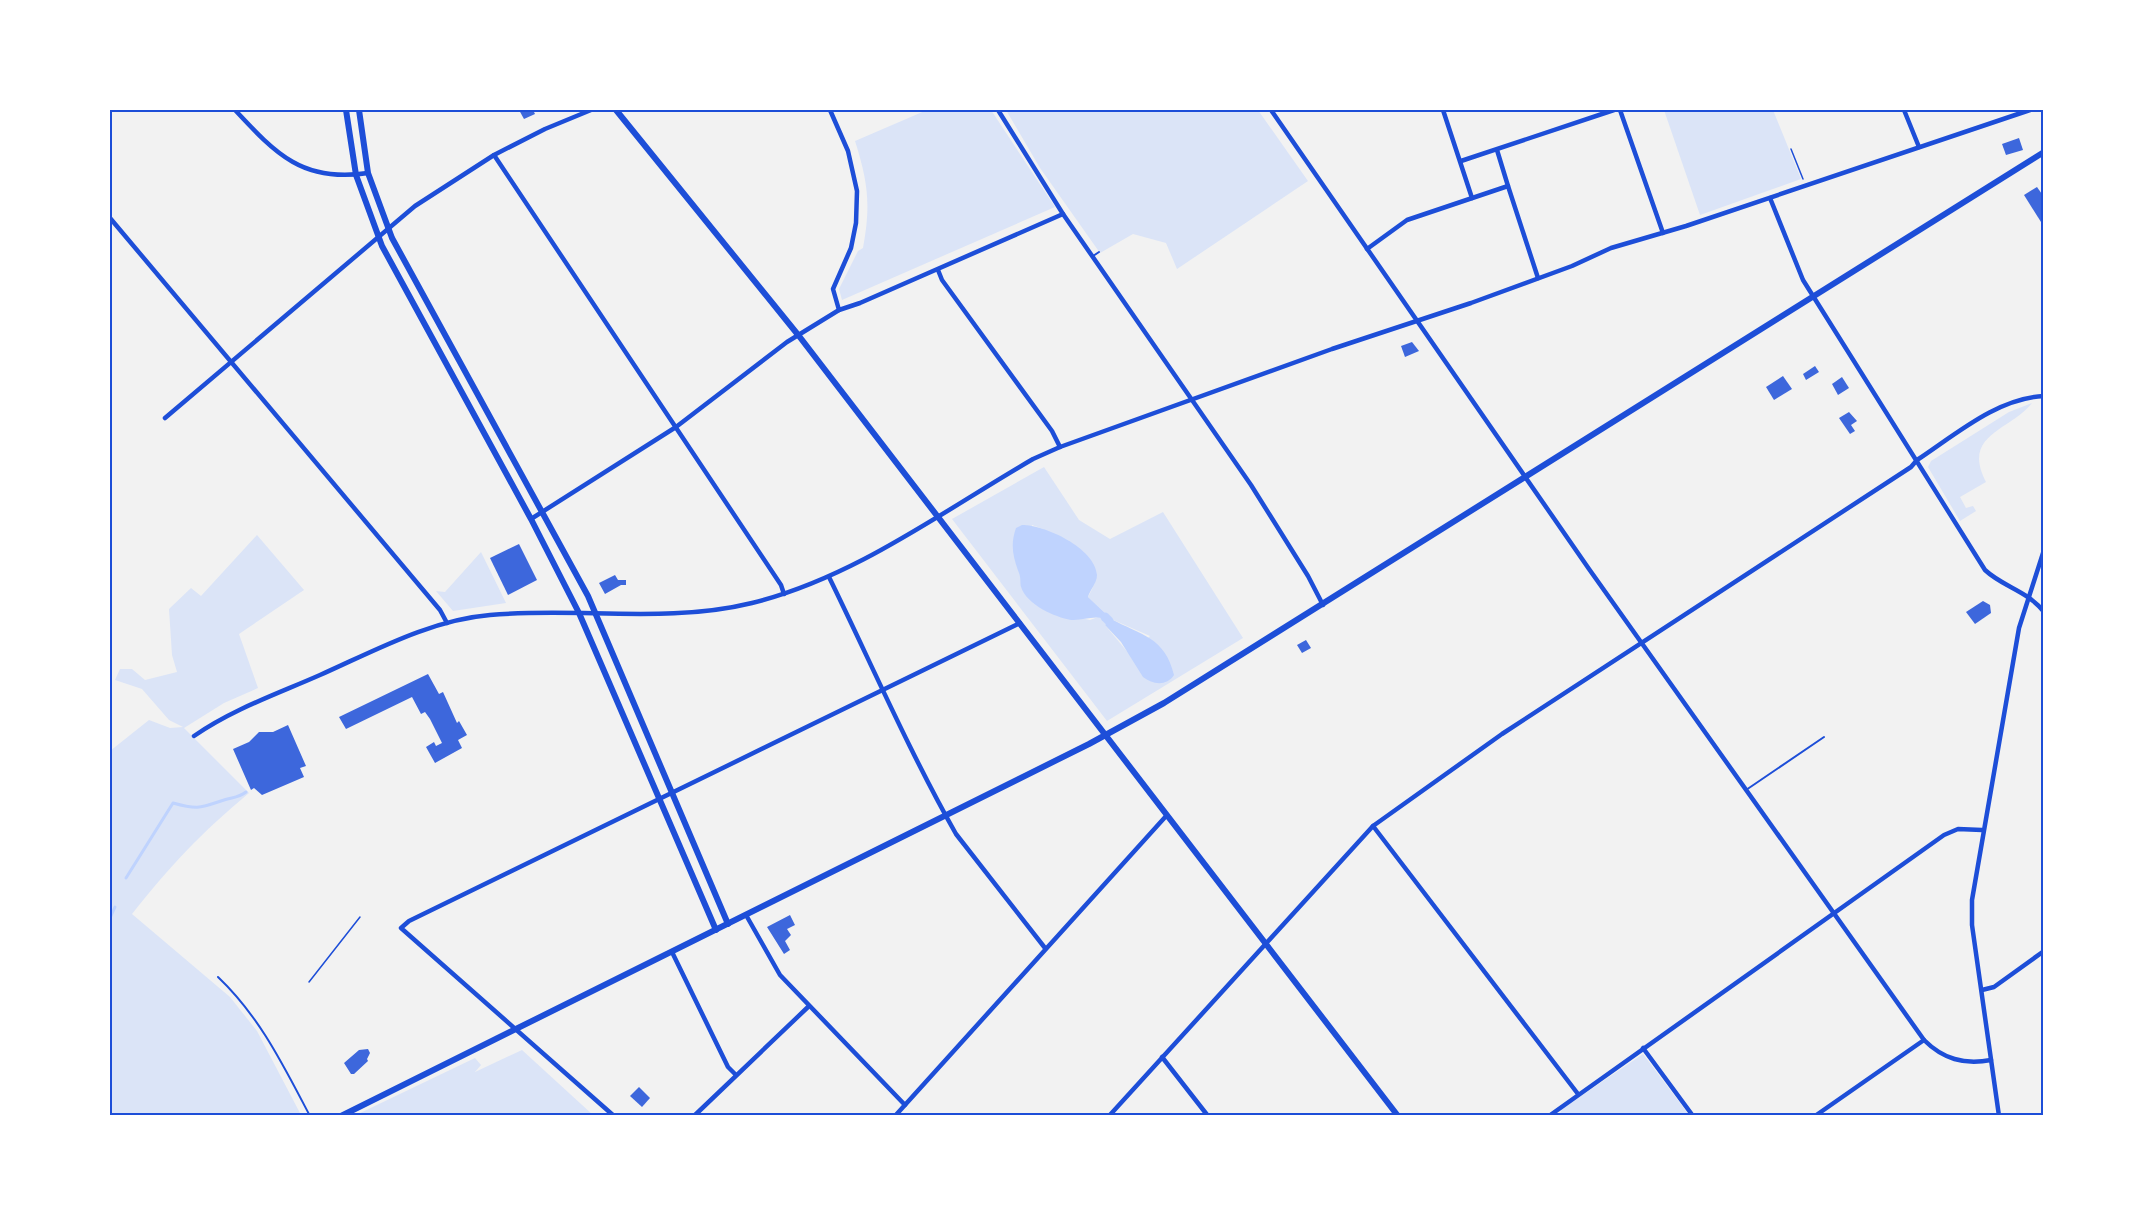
<svg xmlns="http://www.w3.org/2000/svg" width="2153" height="1225" viewBox="0 0 2153 1225" font-family="'PT Sans Narrow',sans-serif">
  <style>
    .green { fill: #dbe4f7; fill-rule: evenodd }
    .water { fill: #bfd3fe }
    .lines { fill: none; stroke-linecap: round; stroke-linejoin: round }
    .stream { stroke: #bfd3fe; stroke-width: 3 }
    .canal { stroke: #bfd3fe; stroke-width: 9 }
    .building { fill: #3d67dc }
    .path { stroke: #1d4ed8; stroke-width: 1.5 }
    .service { stroke: #1d4ed8; stroke-width: 2 }
    .minor { stroke: #1d4ed8; stroke-width: 4.5 }
    .tertiary { stroke: #1d4ed8; stroke-width: 6 }
    .neatline { fill: none; stroke: #1d4ed8; stroke-width: 2 }
  </style>
  <rect width="100%" height="100%" fill="#f2f2f2"/>
  <g class="green">
    <path d="M927 110H991L1055 207 842 300 839 289 858 251 863 248C871 205 868 182 855 141Z"/>
    <path d="M1006 110H1258L1308 181 1177 269 1166 243 1133 234 1100 253 1040 168Z"/>
    <path d="M1664 110H1773L1801 179 1700 215Z"/>
    <path d="M2032 403C2010 431 1961 434 1986 482L1960 497 1966 508 1973 506 1976 511 1960 521 1928 467 1931 461 2009 412Z"/>
    <path d="M1044 467 1079 520 1110 539 1163 512 1243 638 1107 721 952 519ZM1032 525 1043 529 1095 583 1088 597 1106 614 1090 620 1044 610 1021 587ZM1111 619 1150 636 1130 655 1105 625Z"/>
    <path d="M257 535 304 590 239 634 258 688 224 703 184 728 249 793C201 833 170 866 132 914L230 997 257 1031 301 1115 110 1116V751L149 720 170 728 183 727 169 720 142 689 115 680 120 669H132L145 680 177 672 172 655 169 609 191 588 201 596Z"/>
    <path d="M481 552 506 603 453 611 436 591 445 592Z"/>
    <path d="M522 1050 593 1115H356L475 1058 481 1065 475 1072Z"/>
    <path d="M1643 1054 1689 1115 1559 1116 1562 1109Z"/>
  </g>
  <g class="water">
    <path d="M1022 525C1045 525 1095 548 1097 575 1097 583 1090 590 1088 597L1106 614 1104 619C1094 615 1082 621 1071 620 1055 617 1027 605 1021 587 1020 583 1021 578 1019 573 1013 557 1010 545 1016 528Z"/>
    <path d="M1111 619C1141 635 1165 637 1174 675 1167 686 1153 685 1143 677L1121 642 1105 625Z"/>
  </g>
  <g class="lines">
    <g class="stream">
      <path d="M126 878 173 803C198 810 200 808 224 800 233 797 238 798 246 792"/>
      <path d="M110 918 115 907"/>
    </g>
    <path class="canal" d="M1105 617 1109 621"/>
  </g>
  <g class="building">
    <path d="M519 110H533L535 114 524 119Z"/>
    <path d="M2019 138 2023 150 2006 155 2002 144Z"/>
    <path d="M2037 187 2044 197V221L2041 222 2024 195Z"/>
    <path d="M1412 342 1419 351 1405 357 1401 346Z"/>
    <path d="M1815 366 1819 372 1806 380 1803 374Z"/>
    <path d="M1783 376 1792 389 1774 400 1766 387Z"/>
    <path d="M1842 377 1849 388 1838 395 1832 384Z"/>
    <path d="M1849 412 1857 421 1851 425 1855 431 1850 434 1839 418Z"/>
    <path d="M519 544 537 580 508 595 490 558Z"/>
    <path d="M615 575 618 580H626V585H621L605 594 599 583Z"/>
    <path d="M1983 601 1990 605 1991 613 1975 624 1966 612Z"/>
    <path d="M1306 640 1311 648 1302 653 1297 645Z"/>
    <path d="M428 674 439 694 443 692 457 723 459 721 467 735 458 740 462 748 435 763 426 747 434 742 436 746 442 743 430 719 425 712 421 714 412 697 346 729 339 717Z"/>
    <path d="M288 725 306 766 300 768 304 777 262 795 254 788 251 790 233 749 249 742 259 732H273Z"/>
    <path d="M790 915 795 925 787 929 791 935 785 941 790 950 784 954 767 927Z"/>
    <path d="M368 1049 370 1053 367 1059 368 1061 354 1074H351L344 1063 359 1050Z"/>
    <path d="M639 1087 650 1098 642 1107 630 1096Z"/>
  </g>
  <g class="lines">
    <g class="path">
      <path d="M1791 149 1803 179"/>
      <path d="M309 982 360 917"/>
    </g>
    <g class="service">
      <path d="M1093 256 1099 252"/>
      <path d="M1746 790 1824 737"/>
      <path d="M218 977C260 1017 283 1065 310 1116"/>
    </g>
    <g class="minor">
      <path d="M235 110C276 154 303 183 368 173"/>
      <path d="M830 110 848 151 857 191 856 223 851 248 833 289 839 310"/>
      <path d="M998 110 1063 214 1251 485 1308 576 1323 605"/>
      <path d="M1271 110 1589 569 1924 1040C1943 1059 1964 1065 1991 1060"/>
      <path d="M1443 110 1472 198"/>
      <path d="M1620 110 1663 233"/>
      <path d="M1904 110 1919 147"/>
      <path d="M1497 150 1508 186"/>
      <path d="M494 155 781 585 784 594"/>
      <path d="M1461 161 1614 110"/>
      <path d="M1770 198 1803 280 1985 570C2003 587 2028 591 2044 612"/>
      <path d="M110 218 440 610 447 623"/>
      <path d="M1367 249 1407 220 1508 186 1538 278"/>
      <path d="M938 270 942 280 1052 431 1060 447"/>
      <path d="M165 418 415 206 494 155 545 129 591 110"/>
      <path d="M531 519 676 427 787 342 839 310 860 303 1063 214"/>
      <path d="M829 577C871 663 909 751 956 834L1045 948"/>
      <path d="M194 736C233 709 277 694 320 675 374 651 430 620 490 615 576 607 667 624 752 603 854 578 943 511 1033 459L1060 447 1332 349 1471 303 1572 266 1611 248 1686 226 2030 110"/>
      <path d="M1373 826 1578 1094"/>
      <path d="M746 915 780 975 905 1105"/>
      <path d="M672 952 728 1067 736 1075"/>
      <path d="M1982 990 1994 987 2044 951"/>
      <path d="M1643 1048 1693 1116"/>
      <path d="M1162 1057 1208 1116"/>
      <path d="M614 1116 401 928 409 921 1020 623"/>
      <path d="M694 1116 808 1007"/>
      <path d="M895 1116 1167 815"/>
      <path d="M1109 1116 1373 826 1502 734 1911 467 1917 460C1955 435 1997 398 2044 396"/>
      <path d="M1549 1116 1944 835 1958 829 1982 830"/>
      <path d="M1815 1116 1924 1040"/>
      <path d="M1999 1116 1972 925V900L2019 628 2044 550"/>
    </g>
    <g class="tertiary">
      <path d="M346 110 356 175 382 246 531 519 579 613 716 930"/>
      <path d="M359 110 368 173 392 238 588 596 728 924"/>
      <path d="M616 110 799 336 1398 1116"/>
      <path d="M341 1116 1089 744 1164 703 2044 152"/>
    </g>
  </g>
  <rect width="2153" height="1225" fill="none" stroke="#ffffff" stroke-width="222"/>
  <rect x="111" y="111" width="1931" height="1003" class="neatline"/>
</svg>
